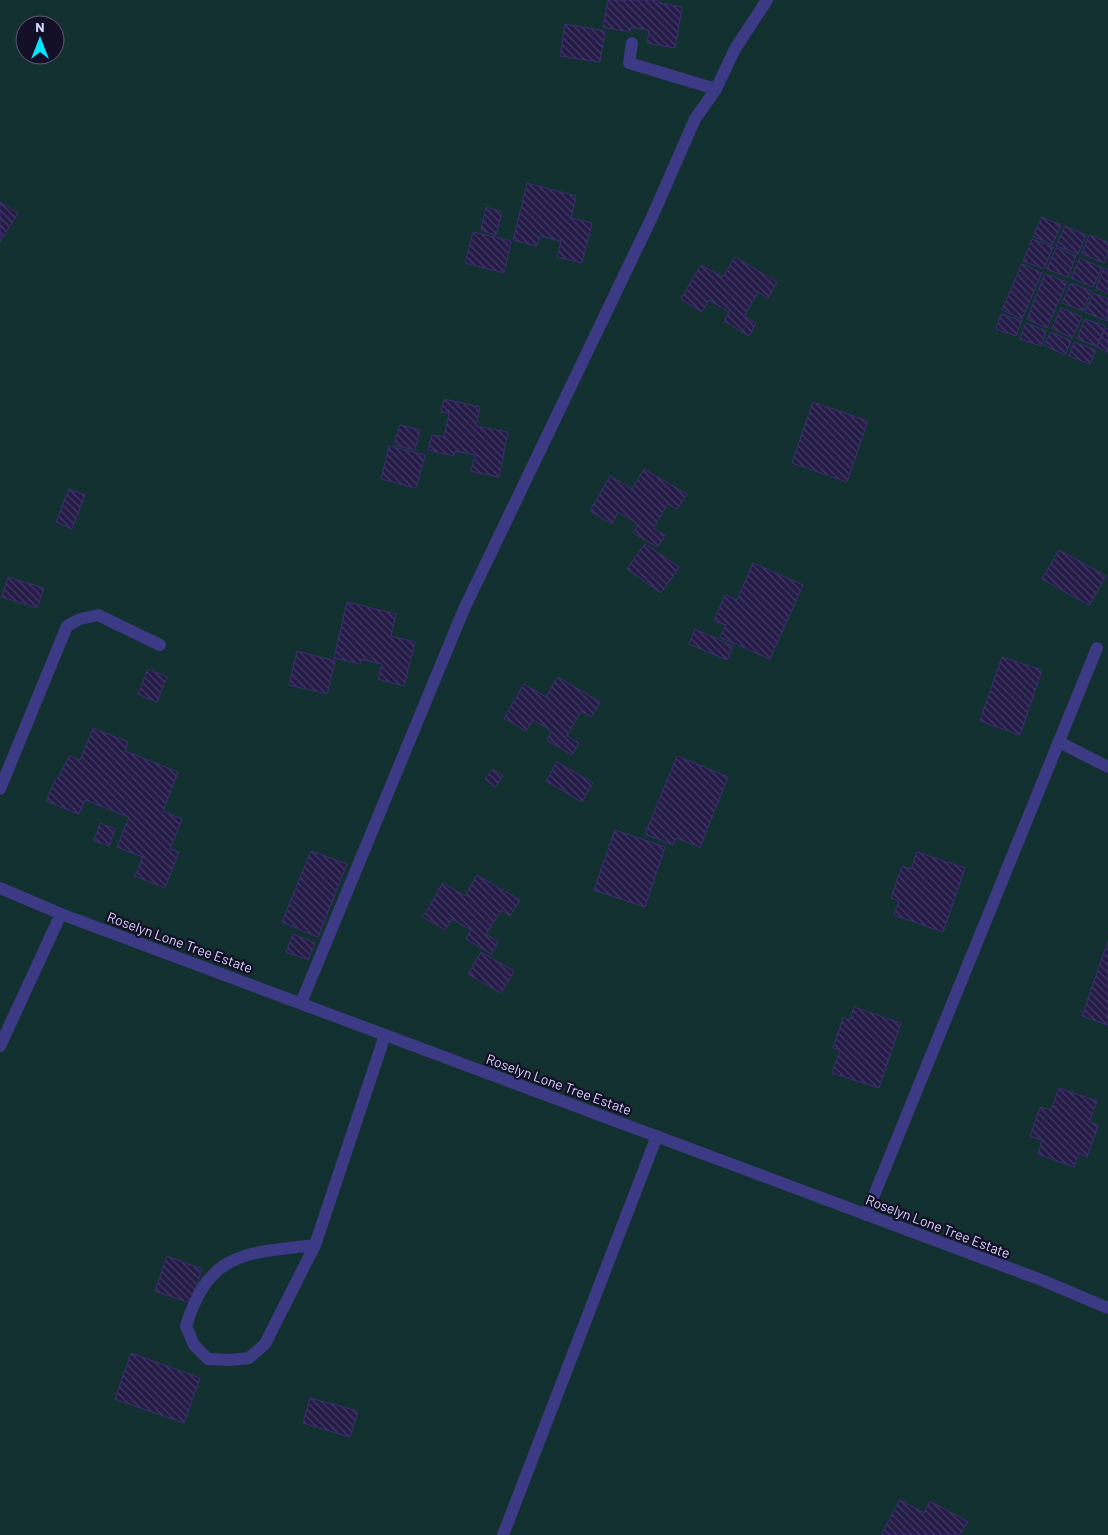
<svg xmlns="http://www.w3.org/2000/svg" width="1108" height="1535" viewBox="0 0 1108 1535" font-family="Barlow,sans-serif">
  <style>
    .green { fill: #12302f; fill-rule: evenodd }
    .building { fill: url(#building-back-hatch); stroke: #3b2d73 }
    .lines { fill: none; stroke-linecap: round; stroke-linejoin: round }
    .minor { stroke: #3d3a85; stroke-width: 12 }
    .labels { text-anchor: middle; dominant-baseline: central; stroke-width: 4.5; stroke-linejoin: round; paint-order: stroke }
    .street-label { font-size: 14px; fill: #d9d4ff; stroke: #130f26 }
  </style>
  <defs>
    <pattern id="building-back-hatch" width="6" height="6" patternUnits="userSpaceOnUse" patternTransform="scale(1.25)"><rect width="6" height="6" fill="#241b47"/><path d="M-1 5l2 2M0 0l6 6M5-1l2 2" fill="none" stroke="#433b63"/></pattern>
  </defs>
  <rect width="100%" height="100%" fill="#130f26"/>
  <path class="green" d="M0 0H1108V1535H0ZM25 25H55V55H25Z"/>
  <g class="building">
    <path d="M608 0H659V3L682 7 675 48 647 43 649 30 631 27 630 32 603 27Z"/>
    <path d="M565 24 605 31 600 62 560 56Z"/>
    <path d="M527 183 576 196 571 218 592 223 582 263 557 257 561 241 540 236 537 246 513 240Z"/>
    <path d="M0 202 18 213 0 242Z"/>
    <path d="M486 207 502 212 496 235 481 230Z"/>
    <path d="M1042 217 1061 225 1052 245 1033 236Z"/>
    <path d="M1065 226 1086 235 1078 254 1056 246Z"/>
    <path d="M473 232 511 241 504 273 465 263Z"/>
    <path d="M1089 235 1108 242V253L1104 263 1082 254Z"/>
    <path d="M1032 239 1053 247 1044 269 1023 261Z"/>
    <path d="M1056 248 1076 256 1068 277 1047 269Z"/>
    <path d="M735 257 777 282 768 298 758 292 744 316 756 323 749 336 724 321 729 312 709 300 702 312 681 299 701 265 723 277Z"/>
    <path d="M1080 258 1102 268 1093 287 1071 278Z"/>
    <path d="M1022 264 1042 273 1022 319 1002 310Z"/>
    <path d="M1104 268 1108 270V294L1096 288Z"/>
    <path d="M1045 274 1067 282 1047 328 1027 319Z"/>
    <path d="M1071 283 1091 291 1083 311 1062 303Z"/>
    <path d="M1093 293 1108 299 1107 321 1085 312Z"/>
    <path d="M1061 308 1082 317 1072 338 1052 328Z"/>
    <path d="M1001 314 1022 321 1016 336 996 329Z"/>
    <path d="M1085 319 1105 326 1097 346 1077 339Z"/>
    <path d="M1026 323 1046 331 1041 346 1020 339Z"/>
    <path d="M1105 328 1108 329V352L1097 347Z"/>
    <path d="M1051 332 1071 341 1065 355 1044 345Z"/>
    <path d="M1074 342 1096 350 1090 364 1069 356Z"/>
    <path d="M444 399 480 407 476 426 508 432 499 477 471 471 475 455 455 451 454 456 428 450 432 435 444 437 449 413 441 412Z"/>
    <path d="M813 402 868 421 847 482 792 463Z"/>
    <path d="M400 425 420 430 415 450 394 445Z"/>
    <path d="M389 446 425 455 416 488 381 479Z"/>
    <path d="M644 469 687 494 677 509 668 504 653 528 665 535 658 547 633 533 638 524 618 512 612 524 590 511 610 476 632 489Z"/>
    <path d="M69 489 85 495 72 529 56 522Z"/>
    <path d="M645 544 679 567 661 593 627 569Z"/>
    <path d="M1059 550 1106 576 1089 605 1042 579Z"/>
    <path d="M753 563 803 585 770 659 720 637 726 625 714 621 725 595 737 600Z"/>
    <path d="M8 577 44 588 37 608 2 597Z"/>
    <path d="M347 602 396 614 391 636 415 642 404 686 378 679 382 664 361 659 360 664 334 658Z"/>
    <path d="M695 629 733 646 727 660 689 644Z"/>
    <path d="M297 651 335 661 327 694 289 685Z"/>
    <path d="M1002 657 1042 670 1020 735 980 721Z"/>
    <path d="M148 669 167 677 157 702 138 694Z"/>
    <path d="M558 677 600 702 591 717 581 711 567 736 579 743 572 755 547 740 552 731 533 720 526 731 504 718 524 684 546 697Z"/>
    <path d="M93 728 128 742 125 751 178 772 163 811 182 819 170 849 179 852 165 888 135 876 143 857 117 847 129 817 85 800 79 814 46 801 56 778 58 779 69 756 80 760Z"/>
    <path d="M677 756 728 777 700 847 676 838 673 845 645 834Z"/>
    <path d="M557 762 593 783 582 802 546 781Z"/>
    <path d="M493 769 503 776 495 787 485 779Z"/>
    <path d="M100 823 115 829 109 846 94 841Z"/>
    <path d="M615 830 665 847 645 907 594 890Z"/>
    <path d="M311 851 347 864 318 937 282 922Z"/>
    <path d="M917 852 965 868 943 932 894 915 899 901 891 898 902 866 911 869Z"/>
    <path d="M477 875 520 900 510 916 501 910 486 934 498 942 491 954 466 939 471 930 452 919 445 930 423 917 443 883 465 896Z"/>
    <path d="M293 934 315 943 308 960 286 952Z"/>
    <path d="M1108 941V1025L1082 1016Z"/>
    <path d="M481 952 514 971 501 993 468 974Z"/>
    <path d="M854 1007 901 1023 879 1088 832 1073 840 1050 833 1048 843 1018 850 1020Z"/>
    <path d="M1059 1088 1097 1101 1089 1122 1098 1125 1087 1157 1079 1153 1074 1167 1038 1154 1042 1140 1030 1136 1040 1107 1051 1110Z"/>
    <path d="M167 1256 202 1269 190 1303 155 1291Z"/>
    <path d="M131 1353 200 1378 184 1423 115 1399Z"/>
    <path d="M310 1398 358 1411 350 1437 303 1423Z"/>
    <path d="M900 1500 924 1513 930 1501 968 1522 960 1535H881Z"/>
  </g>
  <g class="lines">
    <g class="minor">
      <path d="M632 43 629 63 716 89"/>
      <path d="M1059 742 1108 767"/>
      <path d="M0 789 67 626 80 619 98 615 160 645"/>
      <path d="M0 888 61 914 1044 1281 1108 1308"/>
      <path d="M301 1003 464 609 652 217 695 119 716 89 735 49 767 0"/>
      <path d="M0 1046 61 914"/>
      <path d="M866 1215 1097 648"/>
      <path d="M315 1245C246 1253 209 1251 186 1326L194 1345 208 1359 230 1360 249 1358 265 1344 315 1245 385 1035"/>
      <path d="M503 1535 657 1136"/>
    </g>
  </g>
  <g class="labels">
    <g class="street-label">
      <text transform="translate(180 942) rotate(20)">Roselyn Lone Tree Estate</text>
      <text transform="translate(559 1084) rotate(20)">Roselyn Lone Tree Estate</text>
      <text transform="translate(938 1226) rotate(21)">Roselyn Lone Tree Estate</text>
    </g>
  </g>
  <g transform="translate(40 40)"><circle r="24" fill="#130f26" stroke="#625e7d"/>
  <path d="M0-4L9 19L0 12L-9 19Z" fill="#00e5ff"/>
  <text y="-8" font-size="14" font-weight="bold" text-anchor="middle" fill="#d9d4ff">N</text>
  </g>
</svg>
